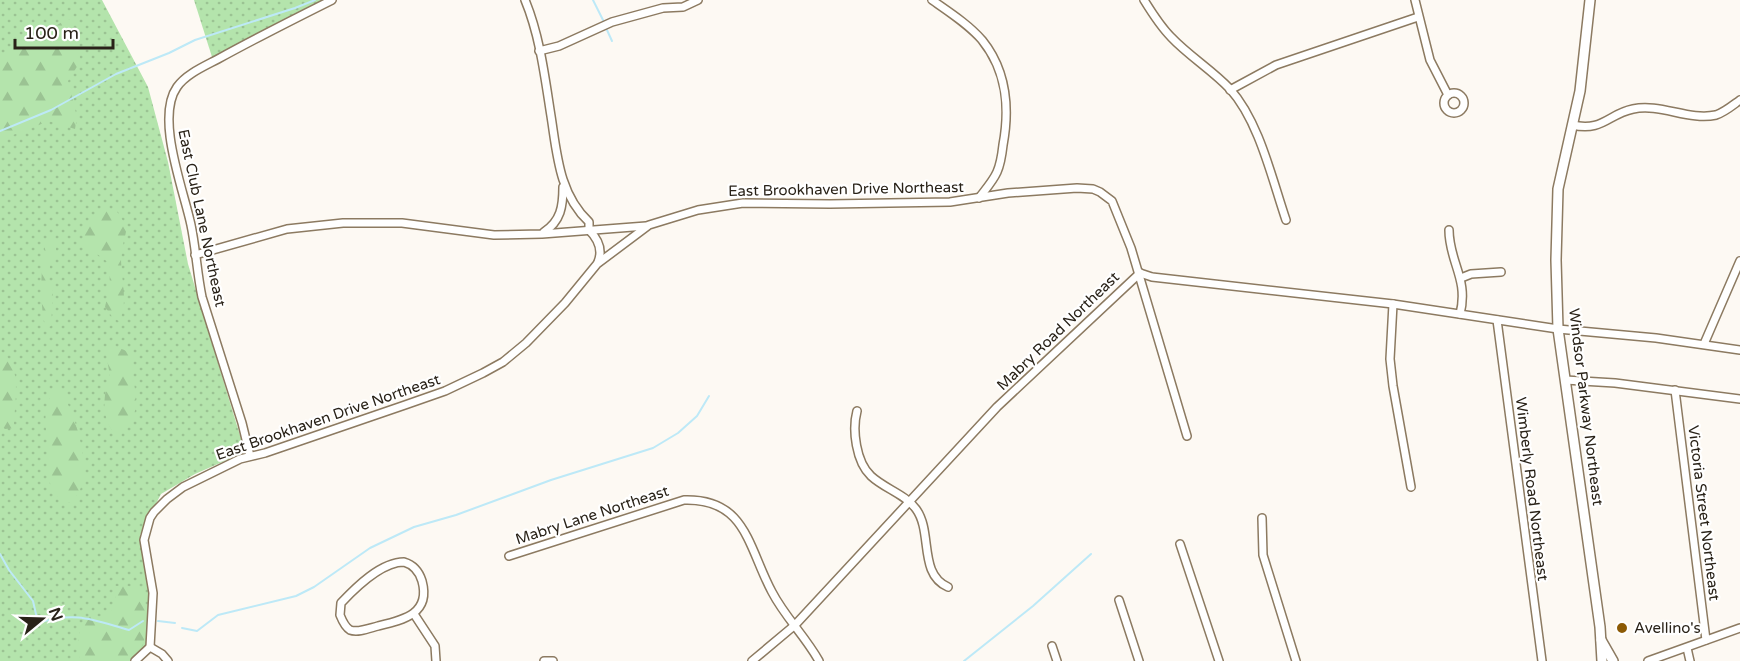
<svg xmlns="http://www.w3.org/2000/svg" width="1740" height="661" viewBox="0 0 1740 661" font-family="'Varela Round',sans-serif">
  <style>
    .grass { fill: url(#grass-dots) }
    .forest { fill: url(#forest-firs) }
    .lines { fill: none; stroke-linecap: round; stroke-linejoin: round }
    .stream { stroke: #bde9f7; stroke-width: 2 }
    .street-casing { stroke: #8c7a61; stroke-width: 10 }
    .secondary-casing { stroke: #8c7a61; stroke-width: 12 }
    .street { stroke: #fff; stroke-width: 7 }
    .secondary { stroke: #fff; stroke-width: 9 }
    .poi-dot { fill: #8c5a05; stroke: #fff; stroke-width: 2 }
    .labels { text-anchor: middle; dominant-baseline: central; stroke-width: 4.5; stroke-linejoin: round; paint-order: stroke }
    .street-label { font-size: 15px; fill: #292218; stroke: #fff }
    .poi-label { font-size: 15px; fill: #292218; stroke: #fff; text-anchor: start }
  </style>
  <defs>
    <pattern id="grass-dots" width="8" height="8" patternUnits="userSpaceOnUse" patternTransform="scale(1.5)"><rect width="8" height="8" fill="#b4e4ac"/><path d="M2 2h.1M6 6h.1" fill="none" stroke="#9bc393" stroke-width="1.8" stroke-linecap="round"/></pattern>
    <pattern id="forest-firs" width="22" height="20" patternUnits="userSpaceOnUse" patternTransform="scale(1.5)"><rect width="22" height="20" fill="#b4e4ac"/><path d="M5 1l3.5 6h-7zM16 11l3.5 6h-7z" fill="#9bc393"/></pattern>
  </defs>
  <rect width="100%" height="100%" fill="#fdf9f3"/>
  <g class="grass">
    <path d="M0 0H102L148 87 168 162 188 264 245 452 195 474 161 494 140 535 152 594 153 644 133 661H0Z"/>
    <path d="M194 0H326L212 57Z"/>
  </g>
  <g class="forest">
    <path d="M67 19 71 20 80 57 78 65 68 81 77 117 75 129 49 121 0 140V61L16 42 44 33Z"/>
    <path d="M107 209 116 210 127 227C125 238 121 249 121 260 121 280 129 302 119 321L113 318 105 307 110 283 109 263 97 254 90 253 84 243V229Z"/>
    <path d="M48 237 56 238V251L50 265 49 281 53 291 51 326 46 328C39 307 40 258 48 237Z"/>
    <path d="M108 343 133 354C128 390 152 408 116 436 106 423 103 411 105 395 106 389 110 383 110 377 109 365 104 354 108 343Z"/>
    <path d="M0 351C24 366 14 403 14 428L5 429 0 425Z"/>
    <path d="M60 390C75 412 91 464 80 490 78 494 75 498 72 502 56 505 48 482 47 469 47 462 49 456 49 450 46 429 41 409 54 391Z"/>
    <path d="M113 586H128L141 591C151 615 151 643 130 661H80C77 643 77 629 89 616L107 617 117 604Z"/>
  </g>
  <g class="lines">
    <g class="stream">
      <path d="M593 0 603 20"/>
      <path d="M607 30 612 41"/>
      <path d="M0 131 51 110 116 74 169 53 195 40 295 8 315 0"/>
      <path d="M0 554 9 570 33 601 38 623C76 611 93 620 129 630L143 621"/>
      <path d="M158 621 175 623"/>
      <path d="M182 628 197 631 218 615 296 596 314 587 370 548 414 527 456 515 551 480 653 448 678 433 697 416 709 396"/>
      <path d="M964 661 1033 606 1091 554"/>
    </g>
    <g class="street-casing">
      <g id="street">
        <path d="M525 0C540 36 545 78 551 116 557 154 559 194 589 222V230"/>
        <path d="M932 0C949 12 968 24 982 40 1007 71 1010 107 1003 145 1002 154 1001 163 997 172 993 181 985 190 979 198"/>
        <path d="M1144 0C1152 13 1160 26 1171 37 1189 56 1212 70 1230 89 1259 121 1272 179 1286 220"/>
        <path d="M1415 0 1430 60 1448 95"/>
        <path d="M539 51 559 46 612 22 663 8 683 7 698 0"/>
        <path d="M1230 90 1276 65 1418 17"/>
        <circle cx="1454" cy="103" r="10"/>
        <path d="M1572 125C1603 132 1608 114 1633 109 1660 103 1689 121 1716 115 1725 112 1733 105 1740 100"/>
        <path d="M589 230C598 239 603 250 598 262"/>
        <path d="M1449 230C1449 262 1469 279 1460 314"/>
        <path d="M544 232C561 221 563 206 563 187"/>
        <path d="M195 255 287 229 343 223H402L494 235 542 234 646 226"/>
        <path d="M1140 273 1152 277 1393 304 1558 329 1656 338 1740 350"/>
        <path d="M1461 278 1471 274 1501 272"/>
        <path d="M1393 304 1390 359 1393 386 1411 487"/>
        <path d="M1497 320 1542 661"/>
        <path d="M1704 344 1740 261"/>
        <path d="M1565 380 1615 383 1740 399"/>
        <path d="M1675 390 1706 640"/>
        <path d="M857 411C852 430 856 462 871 476 885 489 905 494 916 509 933 532 918 574 948 587"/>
        <path d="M250 456 242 423 202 297C197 273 196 249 191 225 184 191 155 118 177 87 186 74 205 66 218 59 256 38 294 19 332 0"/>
        <path d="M1262 518 1263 555 1296 661"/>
        <path d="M1180 544 1219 661"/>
        <path d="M509 556 684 500C746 498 748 547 772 592 785 617 805 636 819 661"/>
        <path d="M404 562C414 565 419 571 422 581 431 614 403 620 378 626 370 628 358 633 350 630 345 627 342 620 340 615L341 603C356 587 381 562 404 562Z"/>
        <path d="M1119 600 1139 661"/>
        <path d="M414 614 435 646 436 661"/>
        <path d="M1052 646 1057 661"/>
        <path d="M150 647 162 654 168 661"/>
        <path d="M1687 648 1690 661"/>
        <path d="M135 661 150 647 153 593 144 540 150 518 154 512 167 499 183 487 240 459 265 453 405 405 445 391 483 373 503 362 526 343 565 303 597 264 649 225 698 210 743 203 830 204 950 202 1008 193 1077 188 1093 189 1100 192 1112 201 1131 248 1187 436"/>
        <path d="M544 661H553"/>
        <path d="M752 661 795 625 997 407 1140 273"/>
        <path d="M1648 661 1740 628"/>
      </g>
    </g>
    <g class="secondary-casing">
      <g id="secondary">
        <path d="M1590 0 1580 91 1558 189 1556 260 1558 329 1600 627 1602 661"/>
        <path d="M1601 640 1613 661"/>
      </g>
    </g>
    <use href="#street" class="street"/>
    <use href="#secondary" class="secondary"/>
  </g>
  <circle class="poi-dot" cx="1622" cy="628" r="6"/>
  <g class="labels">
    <g class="street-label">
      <text transform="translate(846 189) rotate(-1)">East Brookhaven Drive Northeast</text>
      <text transform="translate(202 218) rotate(78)">East Club Lane Northeast</text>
      <text transform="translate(1058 331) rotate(-44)">Mabry Road Northeast</text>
      <text transform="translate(1586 407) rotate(83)">Windsor Parkway Northeast</text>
      <text transform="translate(328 417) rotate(-19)">East Brookhaven Drive Northeast</text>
      <text transform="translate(1532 489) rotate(83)">Wimberly Road Northeast</text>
      <text transform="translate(1704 513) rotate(83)">Victoria Street Northeast</text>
      <text transform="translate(592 515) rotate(-18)">Mabry Lane Northeast</text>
    </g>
    <g class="poi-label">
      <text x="1634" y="628">Avellino's</text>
    </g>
  </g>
  <g transform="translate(42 619) rotate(71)" stroke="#ffffff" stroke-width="4.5" paint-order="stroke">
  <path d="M0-4.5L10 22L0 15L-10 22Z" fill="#292218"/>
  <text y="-9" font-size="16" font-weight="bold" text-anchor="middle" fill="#292218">N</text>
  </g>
  <path d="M15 39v9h98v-9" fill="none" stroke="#292218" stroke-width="3"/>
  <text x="24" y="39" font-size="18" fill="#292218" stroke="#ffffff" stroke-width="4.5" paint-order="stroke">100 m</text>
</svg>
